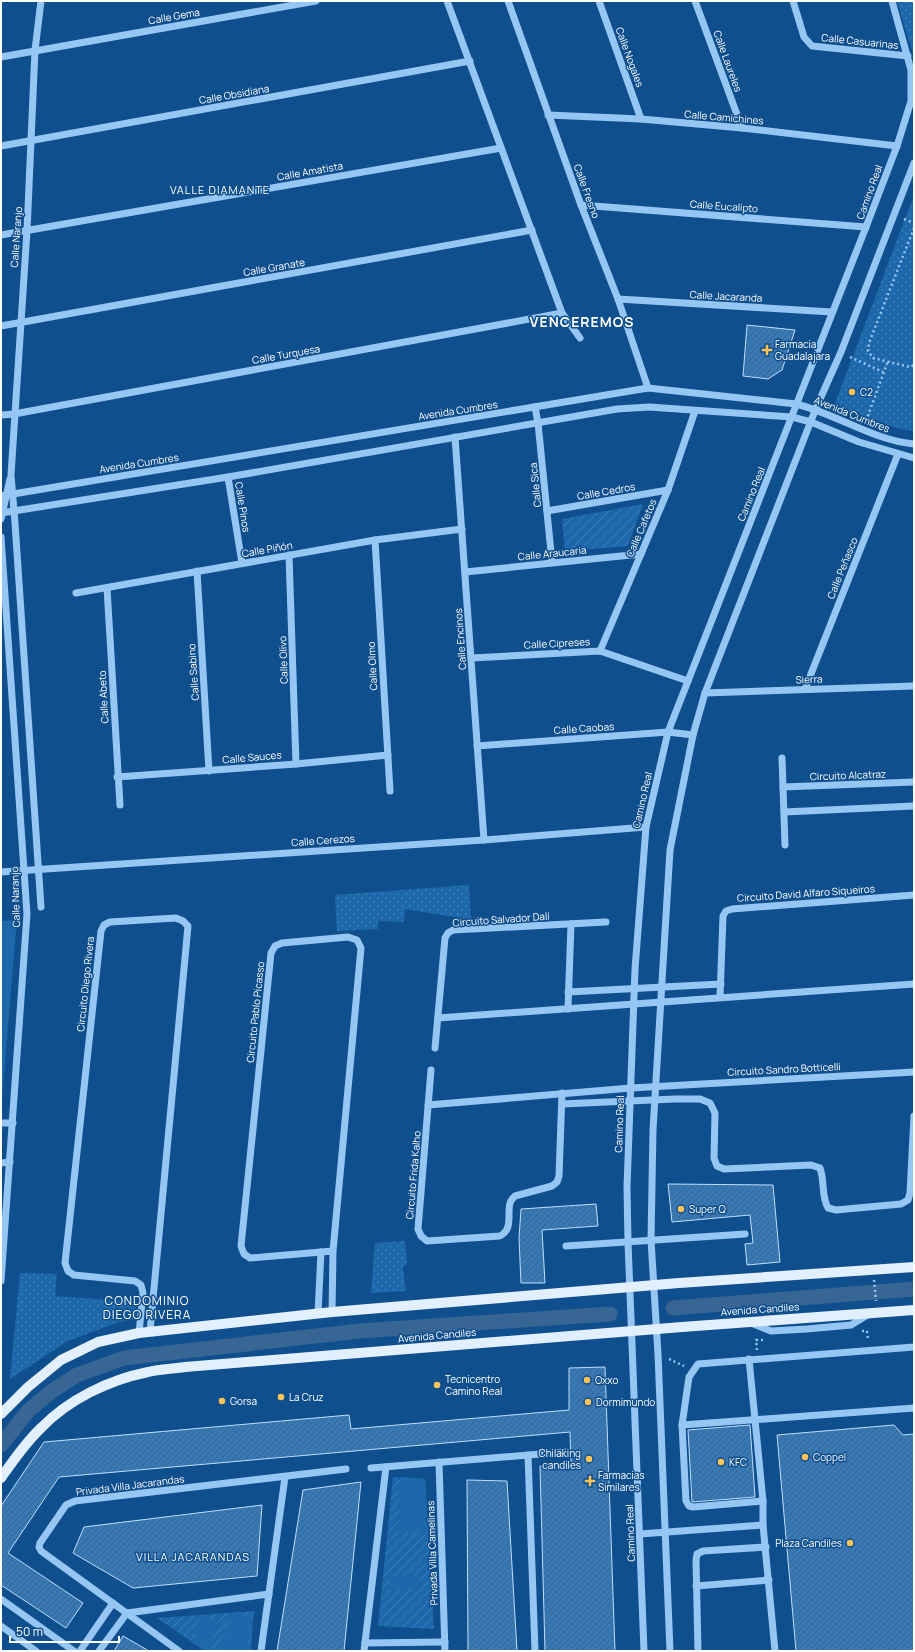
<svg xmlns="http://www.w3.org/2000/svg" width="915" height="1652" viewBox="0 0 915 1652" font-family="Manrope,sans-serif">
  <style>
    .park { fill: url(#park-dots) }
    .garden { fill: url(#garden-furrows) }
    .pitch { fill: #1d67ab }
    .lines { fill: none; stroke-linecap: round; stroke-linejoin: round }
    .canal { stroke: #376694; stroke-width: 15 }
    .building { fill: url(#building-hatch); stroke: #bedffe }
    .path { stroke: #96c6f3; stroke-width: 2.5; stroke-dasharray: 2 3; stroke-linecap: butt }
    .minor { stroke: #96c6f3; stroke-width: 7 }
    .major { stroke: #e2efff; stroke-width: 10 }
    .poi-dot { fill: #ffc458; stroke: #0f4f8d; stroke-width: 1.5 }
    .labels { text-anchor: middle; dominant-baseline: central; stroke-width: 3; stroke-linejoin: round; paint-order: stroke }
    .street-label { font-size: 10px; fill: #fff; stroke: #0f4f8d }
    .poi-label { font-size: 10px; fill: #fff; stroke: #0f4f8d; text-anchor: start }
    .neighbourhood-label { font-size: 11px; letter-spacing: 1px; fill: #fff; stroke: #0f4f8d }
    .quarter-label { font-size: 12px; letter-spacing: 1px; fill: #fff; stroke: #0f4f8d }
    .district-label { font-size: 14px; font-weight: bold; letter-spacing: 1px; fill: #fff; stroke: #0f4f8d }
  </style>
  <defs>
    <pattern id="park-dots" width="8" height="8" patternUnits="userSpaceOnUse"><rect width="8" height="8" fill="#1d67ab"/><path d="M2 2h.1M6 6h.1" fill="none" stroke="#3f7eb8" stroke-width="1.8" stroke-linecap="round"/></pattern>
    <pattern id="garden-furrows" width="10" height="10" patternUnits="userSpaceOnUse"><rect width="10" height="10" fill="#1d67ab"/><path d="M-1 1l2-2M0 10L10 0M9 11l2-2" fill="none" stroke="#3f7eb8"/></pattern>
    <pattern id="building-hatch" width="6" height="6" patternUnits="userSpaceOnUse"><rect width="6" height="6" fill="#3778b7"/><path d="M-1 1l2-2M0 6l6-6M5 7l2-2" fill="none" stroke="#426282"/></pattern>
  </defs>
  <rect width="100%" height="100%" fill="#0f4f8d"/>
  <g class="park">
    <path d="M897 1H914V57Z"/>
    <path d="M914 195V431L900 429 834 406Z"/>
    <path d="M469 885 471 920 405 909 404 922 378 921V929L337 931 335 895Z"/>
    <path d="M405 1241 407 1265 403 1266 406 1291 371 1293 375 1243Z"/>
    <path d="M20 1273 57 1274 55 1296 136 1302V1319L119 1322 68 1341 10 1379Z"/>
  </g>
  <g class="garden">
    <path d="M643 504 628 546 565 551 562 519Z"/>
    <path d="M393 1477 425 1479 434 1629 378 1626Z"/>
    <path d="M255 1611 253 1618 251 1651H205L157 1618Z"/>
  </g>
  <g class="pitch">
    <path d="M17 920 2 1099 1 1111V921Z"/>
    <path d="M400 1477 425 1479 428 1532H399Z"/>
    <path d="M419 1575V1588L391 1591 388 1577Z"/>
    <path d="M230 1613 253 1618 246 1651H232L222 1649Z"/>
    <path d="M201 1616 218 1621 210 1648 193 1643Z"/>
  </g>
  <g class="lines">
    <g class="canal">
      <path d="M673 1308 914 1289"/>
      <path d="M1 1445 28 1411 52 1391 77 1375 124 1358 359 1331 610 1314"/>
    </g>
  </g>
  <g class="building">
    <path d="M747 325 795 330 782 370 768 379 743 376Z"/>
    <path d="M668 1184 773 1185 780 1262 747 1265 745 1244 753 1243 750 1215 672 1222Z"/>
    <path d="M596 1204 598 1226 542 1230 545 1283H521L519 1238 521 1209Z"/>
    <path d="M605 1367 615 1651H545L540 1466 571 1465 570 1432 59 1477 8 1553 83 1603 66 1628 1 1585V1506L44 1442 349 1415 351 1429 569 1410V1368Z"/>
    <path d="M750 1425 755 1497 692 1502 688 1430Z"/>
    <path d="M894 1425 903 1435 914 1434V1651H796L777 1435Z"/>
    <path d="M467 1480 507 1481 517 1651H468Z"/>
    <path d="M361 1482 344 1651H277L303 1490Z"/>
    <path d="M262 1505 257 1576 133 1588 73 1553 84 1527Z"/>
    <path d="M123 1636 149 1651H114Z"/>
  </g>
  <g class="lines">
    <g class="path">
      <path d="M904 219 914 223"/>
      <path d="M914 228 869 343 868 351 873 358 910 367 914 365"/>
      <path d="M850 357 883 372"/>
      <path d="M866 421 888 361"/>
      <path d="M874 1280 876 1301"/>
      <path d="M862 1331H867L868 1340"/>
      <path d="M757 1350 756 1340H763"/>
      <path d="M669 1359 684 1366"/>
    </g>
    <g class="minor">
      <path d="M41 1 35 50 27 231 11 475 15 523 41 907"/>
      <path d="M447 1 562 313 580 338"/>
      <path d="M508 1 581 205 618 299 648 388"/>
      <path d="M599 1 641 119"/>
      <path d="M695 1 742 128"/>
      <path d="M793 1 804 37 812 46 908 56"/>
      <path d="M1 57 316 1"/>
      <path d="M548 115 641 119 742 128 897 146"/>
      <path d="M1 146 470 61"/>
      <path d="M581 205 866 227"/>
      <path d="M1 235 501 148"/>
      <path d="M618 299 832 312"/>
      <path d="M1 326 532 230"/>
      <path d="M535 407 538 423 552 562"/>
      <path d="M1 415 14 414 562 313"/>
      <path d="M455 437 484 840"/>
      <path d="M228 477 242 563"/>
      <path d="M1 496 648 388 796 404C837 414 872 440 914 444"/>
      <path d="M547 511 668 490"/>
      <path d="M1 513 228 477 617 409 649 407 792 417 811 422 859 442 914 458"/>
      <path d="M1 519 10 479"/>
      <path d="M1 537 27 914 1 1281"/>
      <path d="M375 540 390 791"/>
      <path d="M289 555 296 764"/>
      <path d="M197 571 209 771"/>
      <path d="M465 572 641 554"/>
      <path d="M107 588 120 805"/>
      <path d="M76 593 375 540 462 529"/>
      <path d="M600 651 668 490 695 411"/>
      <path d="M471 658 600 651 688 681"/>
      <path d="M805 689 898 454"/>
      <path d="M705 693 914 686"/>
      <path d="M477 746 668 732 693 735"/>
      <path d="M782 758 785 845"/>
      <path d="M117 777 296 764 388 755"/>
      <path d="M783 787 914 782"/>
      <path d="M784 812 914 806"/>
      <path d="M1 872 484 840 646 827"/>
      <path d="M568 992 721 984"/>
      <path d="M720 997 723 916 726 911 732 909 914 895"/>
      <path d="M568 1009 571 924"/>
      <path d="M438 1018 914 984"/>
      <path d="M435 1048 445 938 448 933 453 930 606 922"/>
      <path d="M431 1070 418 1229 421 1236 427 1241 500 1236C517 1227 502 1206 515 1196L552 1186 557 1182 559 1176 562 1093"/>
      <path d="M562 1104 675 1099H700L710 1103 715 1113 714 1158 717 1166 724 1169 811 1165 820 1168C825 1182 821 1196 828 1208L836 1210 901 1204 908 1200 910 1193 914 1116"/>
      <path d="M428 1105 631 1088 914 1072"/>
      <path d="M1 1123H13"/>
      <path d="M1 1163 10 1162"/>
      <path d="M566 1246 745 1234"/>
      <path d="M332 1312 333 1251 361 948 357 940 348 937 282 943 275 946 271 953 241 1246 244 1254 250 1258 333 1251"/>
      <path d="M318 1313 321 1252"/>
      <path d="M751 1323 771 1331 807 1329 851 1325 869 1314"/>
      <path d="M139 1333 143 1293 141 1285 135 1281 74 1275 68 1271 65 1263 101 931 104 925 110 922 176 918 183 921 188 926 150 1331"/>
      <path d="M749 1359 763 1501V1525L775 1651"/>
      <path d="M682 1425 914 1408"/>
      <path d="M528 1455 535 1651"/>
      <path d="M439 1462 445 1651"/>
      <path d="M371 1468 565 1452"/>
      <path d="M763 1501 693 1507 689 1506 686 1501 682 1425 689 1377 698 1364 914 1347"/>
      <path d="M640 1534 763 1525"/>
      <path d="M696 1586 769 1580"/>
      <path d="M1 1599 74 1651"/>
      <path d="M1 1626 36 1651"/>
      <path d="M365 1643 445 1642"/>
      <path d="M80 1651 113 1603"/>
      <path d="M99 1651 127 1613 269 1594"/>
      <path d="M179 1651 41 1551 39 1547 40 1543 66 1505 75 1501 346 1469"/>
      <path d="M261 1651 285 1477"/>
      <path d="M364 1651 386 1467"/>
      <path d="M644 1651 628 1242 627 1187 635 969 646 827 668 732 866 227 897 146 911 101V70L892 1"/>
      <path d="M670 1651 658 1354 651 1240 653 1130 670 850 693 735 705 693 816 408 841 352 914 163"/>
      <path d="M698 1651 696 1560 697 1554 703 1551 766 1547"/>
    </g>
    <g class="major">
      <path d="M1 1414 28 1387 61 1360 98 1342 139 1333 332 1312 679 1283 914 1267"/>
      <path d="M1 1478C13 1461 25 1443 41 1428 69 1399 109 1380 148 1372 160 1369 173 1369 185 1367L682 1327 914 1310"/>
    </g>
  </g>
  <g class="poi-dot">
    <path d="M765 344h4v4h4v4h-4v4h-4v-4h-4v-4h4z"/>
    <circle cx="852" cy="392" r="4"/>
    <circle cx="681" cy="1209" r="4"/>
    <circle cx="587" cy="1380" r="4"/>
    <circle cx="437" cy="1385" r="4"/>
    <circle cx="281" cy="1397" r="4"/>
    <circle cx="222" cy="1401" r="4"/>
    <circle cx="588" cy="1402" r="4"/>
    <circle cx="805" cy="1457" r="4"/>
    <circle cx="589" cy="1459" r="4"/>
    <circle cx="721" cy="1462" r="4"/>
    <path d="M588 1475h4v4h4v4h-4v4h-4v-4h-4v-4h4z"/>
    <circle cx="850" cy="1543" r="4"/>
  </g>
  <g class="labels">
    <g class="street-label">
      <text transform="translate(174 16) rotate(-10)">Calle Gema</text>
      <text transform="translate(860 41) rotate(6)">Calle Casuarinas</text>
      <text transform="translate(630 57) rotate(70)">Calle Nogales</text>
      <text transform="translate(728 61) rotate(70)">Calle Laureles</text>
      <text transform="translate(234 94) rotate(-10)">Calle Obsidiana</text>
      <text transform="translate(724 117) rotate(5)">Calle Camichines</text>
      <text transform="translate(310 171) rotate(-10)">Calle Amatista</text>
      <text transform="translate(587 191) rotate(70)">Calle Fresno</text>
      <text transform="translate(869 192) rotate(-70)">Camino Real</text>
      <text transform="translate(724 206) rotate(4)">Calle Eucalipto</text>
      <text transform="translate(16 237) rotate(-86)">Calle Naranjo</text>
      <text transform="translate(274 267) rotate(-10)">Calle Granate</text>
      <text transform="translate(726 296) rotate(3)">Calle Jacaranda</text>
      <text transform="translate(286 354) rotate(-10)">Calle Turquesa</text>
      <text transform="translate(458 410) rotate(-9)">Avenida Cumbres</text>
      <text transform="translate(852 414) rotate(22)">Avenida Cumbres</text>
      <text transform="translate(139 463) rotate(-9)">Avenida Cumbres</text>
      <text transform="translate(535 485) rotate(-96)">Calle Sica</text>
      <text transform="translate(606 491) rotate(-10)">Calle Cedros</text>
      <text transform="translate(751 494) rotate(-68)">Camino Real</text>
      <text transform="translate(243 507) rotate(81)">Calle Pinos</text>
      <text transform="translate(641 528) rotate(-67)">Calle Cafetos</text>
      <text transform="translate(267 549) rotate(-10)">Calle Piñón</text>
      <text transform="translate(552 553) rotate(-6)">Calle Araucaria</text>
      <text transform="translate(842 568) rotate(-68)">Calle Peñasco</text>
      <text transform="translate(460 639) rotate(-94)">Calle Encinos</text>
      <text transform="translate(557 643) rotate(-3)">Calle Cipreses</text>
      <text transform="translate(283 660) rotate(-92)">Calle Olivo</text>
      <text transform="translate(372 666) rotate(-93)">Calle Olmo</text>
      <text transform="translate(193 672) rotate(-94)">Calle Sabino</text>
      <text transform="translate(809 679) rotate(-2)">Sierra</text>
      <text transform="translate(103 697) rotate(-93)">Calle Abeto</text>
      <text transform="translate(584 728) rotate(-4)">Calle Caobas</text>
      <text transform="translate(252 757) rotate(-5)">Calle Sauces</text>
      <text transform="translate(848 775) rotate(-2)">Circuito Alcatraz</text>
      <text transform="translate(642 800) rotate(-77)">Camino Real</text>
      <text transform="translate(323 840) rotate(-4)">Calle Cerezos</text>
      <text transform="translate(806 893) rotate(-4)">Circuito David Alfaro Siqueiros</text>
      <text transform="translate(15 897) rotate(-92)">Calle Naranjo</text>
      <text transform="translate(501 919) rotate(-4)">Circuito Salvador Dalí</text>
      <text transform="translate(85 984) rotate(-84)">Circuito Diego Rivera</text>
      <text transform="translate(255 1012) rotate(-84)">Circuito Pablo Picasso</text>
      <text transform="translate(784 1069) rotate(-3)">Circuito Sandro Botticelli</text>
      <text transform="translate(619 1124) rotate(-88)">Camino Real</text>
      <text transform="translate(413 1175) rotate(-85)">Circuito Frida Kalho</text>
      <text transform="translate(760 1309) rotate(-4)">Avenida Candiles</text>
      <text transform="translate(437 1335) rotate(-5)">Avenida Candiles</text>
      <text transform="translate(130 1485) rotate(-7)">Privada Villa Jacarandas</text>
      <text transform="translate(630 1533) rotate(-92)">Camino Real</text>
      <text transform="translate(432 1553) rotate(-92)">Privada Villa Camelinas</text>
    </g>
    <g class="poi-label">
      <text x="775" y="344">Farmacia<tspan x="775" dy="12">Guadalajara</tspan></text>
      <text x="860" y="392">C2</text>
      <text x="689" y="1209">Super Q</text>
      <text x="445" y="1379">Tecnicentro<tspan x="445" dy="12">Camino Real</tspan></text>
      <text x="595" y="1380">Oxxo</text>
      <text x="289" y="1397">La Cruz</text>
      <text x="230" y="1401">Gorsa</text>
      <text x="596" y="1402">Dormimundo</text>
      <text x="581" y="1453" text-anchor="end">Chilaking<tspan x="581" dy="12">candiles</tspan></text>
      <text x="813" y="1457">Coppel</text>
      <text x="729" y="1462">KFC</text>
      <text x="598" y="1475">Farmacias<tspan x="598" dy="12">Similares</tspan></text>
      <text x="842" y="1543" text-anchor="end">Plaza Candiles</text>
    </g>
    <g class="neighbourhood-label">
      <text x="220" y="189">VALLE DIAMANTE</text>
      <text x="193" y="1556">VILLA JACARANDAS</text>
    </g>
    <g class="quarter-label">
      <text x="147" y="1300">CONDOMINIO<tspan x="147" dy="14">DIEGO RIVERA</tspan></text>
    </g>
    <g class="district-label">
      <text x="582" y="321">VENCEREMOS</text>
    </g>
  </g>
  <rect width="915" height="1652" fill="none" stroke="#ffffff" stroke-width="4"/>
  <path d="M10 1636v6h109v-6" fill="none" stroke="#ffffff" stroke-width="2"/>
  <text x="16" y="1636" font-size="12" fill="#ffffff" stroke="#0f4f8d" stroke-width="3" paint-order="stroke">50 m</text>
</svg>
